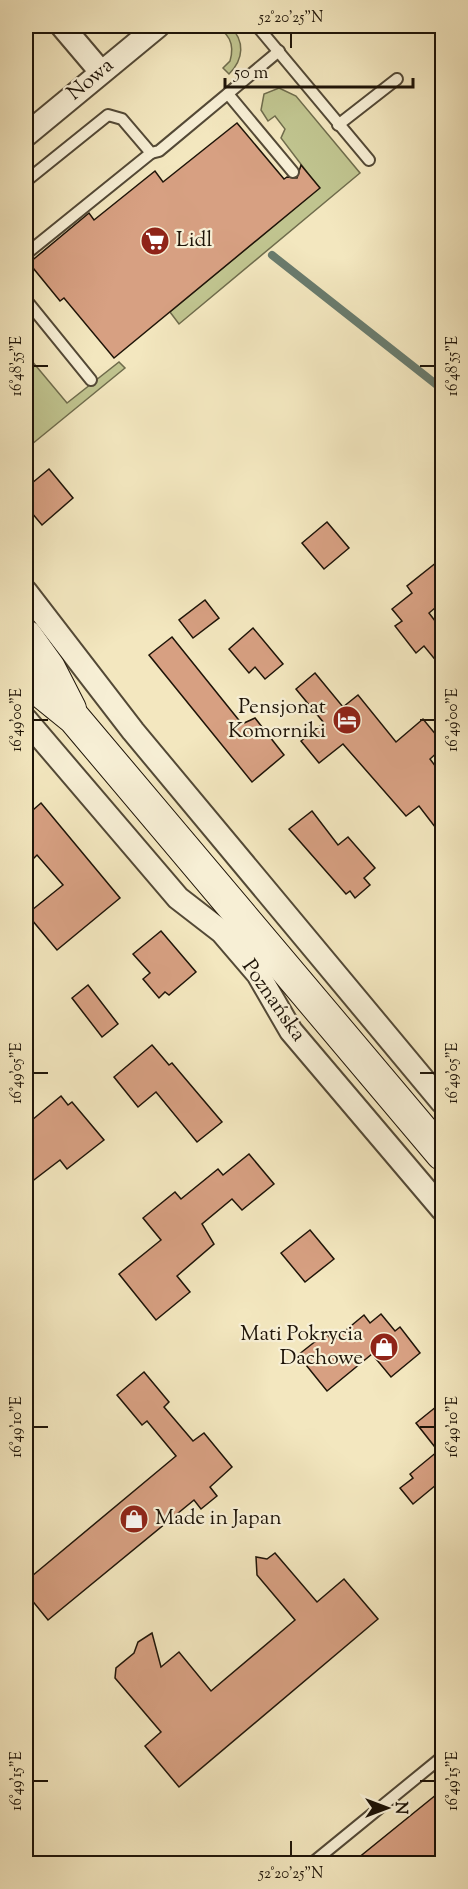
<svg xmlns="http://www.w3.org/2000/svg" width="468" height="1889" viewBox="0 0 468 1889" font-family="'Sorts Mill Goudy',serif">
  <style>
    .green { fill: #c0c48f; stroke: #6f6c4c; stroke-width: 1.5 }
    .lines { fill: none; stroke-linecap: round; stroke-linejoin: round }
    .stream { stroke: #697b6d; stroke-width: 8 }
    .building { fill: #d7a082; stroke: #1e1408; stroke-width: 1.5 }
    .service-casing { stroke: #534936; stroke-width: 14 }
    .minor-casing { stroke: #534936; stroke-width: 26 }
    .secondary-casing { stroke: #1e1408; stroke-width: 34 }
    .service { stroke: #f7efd5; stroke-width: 10 }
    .minor { stroke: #f7efd5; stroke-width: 22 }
    .secondary { stroke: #f7efd5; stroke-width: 32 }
    .ticks { fill: none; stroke: #1e1408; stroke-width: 2 }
    .labels { text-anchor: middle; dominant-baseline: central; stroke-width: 4.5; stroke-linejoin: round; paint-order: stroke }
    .street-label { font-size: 21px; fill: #1e1408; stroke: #f7efd5 }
    .poi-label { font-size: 21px; fill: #1e1408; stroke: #f7efd5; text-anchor: start }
    .neatline { fill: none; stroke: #1e1408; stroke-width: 2 }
    .ticks-label { font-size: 15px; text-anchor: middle; fill: #1e1408 }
  </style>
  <rect width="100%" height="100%" fill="#f3e7bf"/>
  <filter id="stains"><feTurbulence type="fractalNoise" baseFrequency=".00333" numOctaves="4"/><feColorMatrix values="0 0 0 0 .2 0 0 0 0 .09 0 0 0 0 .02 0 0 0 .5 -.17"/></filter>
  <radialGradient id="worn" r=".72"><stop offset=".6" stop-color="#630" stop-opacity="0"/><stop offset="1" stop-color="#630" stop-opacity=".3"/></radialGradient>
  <g class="green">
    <path d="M212 26H230C245 41 244 59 229 74L223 68 230 61C235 44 229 31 212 26Z"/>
    <path d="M279 88 296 96 360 173 179 324 170 312 319 188 281 138 285 129 275 116 268 121 261 110 264 94Z"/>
    <path d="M26 354 67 403 119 362 125 368 26 449Z"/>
  </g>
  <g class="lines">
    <path class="stream" d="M272 255 442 389"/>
  </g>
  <g class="building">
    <path d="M237 123 284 179 287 177 297 178 301 165 320 188 114 358 64 298 60 301 29 263 89 213 94 220 155 171 163 182Z"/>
    <path d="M49 469 73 498 42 525 26 506V488Z"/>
    <path d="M327 522 349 548 324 569 302 543Z"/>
    <path d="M442 558V602L429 613 442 630V668L424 646 416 653 395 626 402 621 392 609 412 593 407 586Z"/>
    <path d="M205 600 219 618 193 638 179 620Z"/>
    <path d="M253 628 283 664 265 679 255 667 249 673 229 649Z"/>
    <path d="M172 637 242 724 255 718 284 755 252 782 149 655Z"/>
    <path d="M315 673 343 707 358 695 396 742 423 719 442 742V748L430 759 442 775V836L419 806 406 816 343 744 319 763 301 741 324 723 296 689Z"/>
    <path d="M41 803 120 898 57 950 27 914 63 885 37 855 26 866V816Z"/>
    <path d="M312 811 338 845 348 837 375 868 364 878 370 885 355 898 350 891 346 894 289 829Z"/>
    <path d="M161 931 196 972 169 995 165 992 159 998 143 979 150 973 133 954Z"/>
    <path d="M88 985 118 1024 102 1037 72 998Z"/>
    <path d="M152 1045 169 1065 172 1063 222 1122 197 1142 156 1092 138 1107 114 1077Z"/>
    <path d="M61 1096 68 1105 72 1102 104 1140 67 1169 60 1160 26 1186V1125Z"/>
    <path d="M249 1154 274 1184 242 1210 232 1199 202 1224 214 1244 177 1276 190 1292 156 1320 119 1274 161 1240 143 1218 175 1192 181 1199 218 1169 223 1175Z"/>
    <path d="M310 1230 334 1259 305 1282 281 1253Z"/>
    <path d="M381 1314 395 1331 400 1327 420 1353 391 1377 372 1354 327 1391 298 1355 326 1333 333 1341 364 1315 370 1323Z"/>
    <path d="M144 1372 169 1402 164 1407 193 1441 204 1433 232 1467 210 1487 217 1496 201 1509 194 1500 48 1620 26 1593V1581L176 1456 147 1421 142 1425 117 1395Z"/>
    <path d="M442 1402V1480L413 1504 400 1488 413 1478 410 1474 438 1451 416 1423Z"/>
    <path d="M275 1553 317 1602 344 1579 378 1619 179 1787 145 1746 161 1732 115 1678 116 1668 134 1653 138 1642 152 1633 161 1667 179 1652 211 1691 295 1620 257 1575 256 1557 267 1559Z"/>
    <path d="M442 1790V1863H352Z"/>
  </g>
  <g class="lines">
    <g class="service-casing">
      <g id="service">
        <path d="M257 26 369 160"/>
        <path d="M228 94 293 172"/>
        <path d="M338 125 397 79"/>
        <path d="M26 181 108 115 122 119 151 153 159 151 279 51"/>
        <path d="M26 254 151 153"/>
        <path d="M26 300 91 380"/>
        <path d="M311 1864 442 1757"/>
      </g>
    </g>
    <g class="minor-casing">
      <g id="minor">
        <path d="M62 26 101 72"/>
        <path d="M26 135 158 26"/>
        <path d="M26 592 133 731 442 1102"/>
        <path d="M26 720 178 898 222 932 258 974 291 1031 442 1209"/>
      </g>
    </g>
    <g class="secondary-casing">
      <g id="secondary">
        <path d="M26 636 49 668 70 709"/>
        <path d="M26 675 37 688 74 718 442 1154"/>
      </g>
    </g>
    <use href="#service" class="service"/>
    <use href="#minor" class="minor"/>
    <use href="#secondary" class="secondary"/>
  </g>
  <path class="ticks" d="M291 33V48M33 366H48M420 366H435M33 720H48M420 720H435M33 1073H48M420 1073H435M33 1427H48M420 1427H435M33 1781H48M420 1781H435M291 1841V1856"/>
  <defs>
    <g id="supermarket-disc" transform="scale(1.5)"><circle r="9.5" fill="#8f2418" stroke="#f7efd5"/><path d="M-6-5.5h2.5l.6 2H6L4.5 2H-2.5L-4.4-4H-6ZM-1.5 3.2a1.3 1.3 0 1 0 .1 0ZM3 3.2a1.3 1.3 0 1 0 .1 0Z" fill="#fff"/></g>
    <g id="hotel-disc" transform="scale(1.5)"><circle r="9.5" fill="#8f2418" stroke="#f7efd5"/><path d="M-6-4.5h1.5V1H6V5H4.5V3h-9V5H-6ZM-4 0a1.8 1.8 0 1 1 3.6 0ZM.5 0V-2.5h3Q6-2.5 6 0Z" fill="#fff"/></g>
    <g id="shop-disc" transform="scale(1.5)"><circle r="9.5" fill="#8f2418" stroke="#f7efd5"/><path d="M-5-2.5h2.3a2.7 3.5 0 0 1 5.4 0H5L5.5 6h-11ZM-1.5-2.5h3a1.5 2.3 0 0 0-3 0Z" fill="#fff"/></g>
  </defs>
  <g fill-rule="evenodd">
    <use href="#supermarket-disc" x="155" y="241"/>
    <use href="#hotel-disc" x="347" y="720"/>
    <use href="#shop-disc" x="384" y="1347"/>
    <use href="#shop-disc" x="134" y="1519"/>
  </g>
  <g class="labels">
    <g class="street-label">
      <text transform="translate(91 80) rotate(-40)">Nowa</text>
      <text transform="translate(273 1001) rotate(55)">Poznańska</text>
    </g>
    <g class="poi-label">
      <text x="176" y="241">Lidl</text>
      <text x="326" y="708" text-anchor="end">Pensjonat<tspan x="326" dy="24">Komorniki</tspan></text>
      <text x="363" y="1335" text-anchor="end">Mati Pokrycia<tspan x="363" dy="24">Dachowe</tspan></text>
      <text x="155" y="1519">Made in Japan</text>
    </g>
  </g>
  <rect width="468" height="1889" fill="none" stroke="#f3e7bf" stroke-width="66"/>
  <g transform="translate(387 1808) rotate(90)" stroke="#f7efd5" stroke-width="4.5" paint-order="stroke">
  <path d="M0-4.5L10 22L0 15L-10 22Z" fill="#1e1408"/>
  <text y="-9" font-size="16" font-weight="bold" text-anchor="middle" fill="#1e1408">N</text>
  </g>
  <path d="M225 78v9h188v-9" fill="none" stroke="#1e1408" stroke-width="3"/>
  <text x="234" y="78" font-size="18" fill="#1e1408" stroke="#f7efd5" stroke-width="4.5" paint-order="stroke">50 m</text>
  <rect x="33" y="33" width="402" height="1823" class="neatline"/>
  <g class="ticks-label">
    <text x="291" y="22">52°20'25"N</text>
    <text transform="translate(16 366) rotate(-90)" y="5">16°48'55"E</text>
    <text transform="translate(452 366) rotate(-90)" y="5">16°48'55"E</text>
    <text transform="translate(16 720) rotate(-90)" y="5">16°49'00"E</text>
    <text transform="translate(452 720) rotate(-90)" y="5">16°49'00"E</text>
    <text transform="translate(16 1073) rotate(-90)" y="5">16°49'05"E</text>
    <text transform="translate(452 1073) rotate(-90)" y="5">16°49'05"E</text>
    <text transform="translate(16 1427) rotate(-90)" y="5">16°49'10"E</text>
    <text transform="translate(452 1427) rotate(-90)" y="5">16°49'10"E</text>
    <text transform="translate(16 1781) rotate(-90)" y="5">16°49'15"E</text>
    <text transform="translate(452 1781) rotate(-90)" y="5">16°49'15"E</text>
    <text x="291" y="1878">52°20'25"N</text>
  </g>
  <rect width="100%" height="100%" filter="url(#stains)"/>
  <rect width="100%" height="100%" fill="url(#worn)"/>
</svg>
